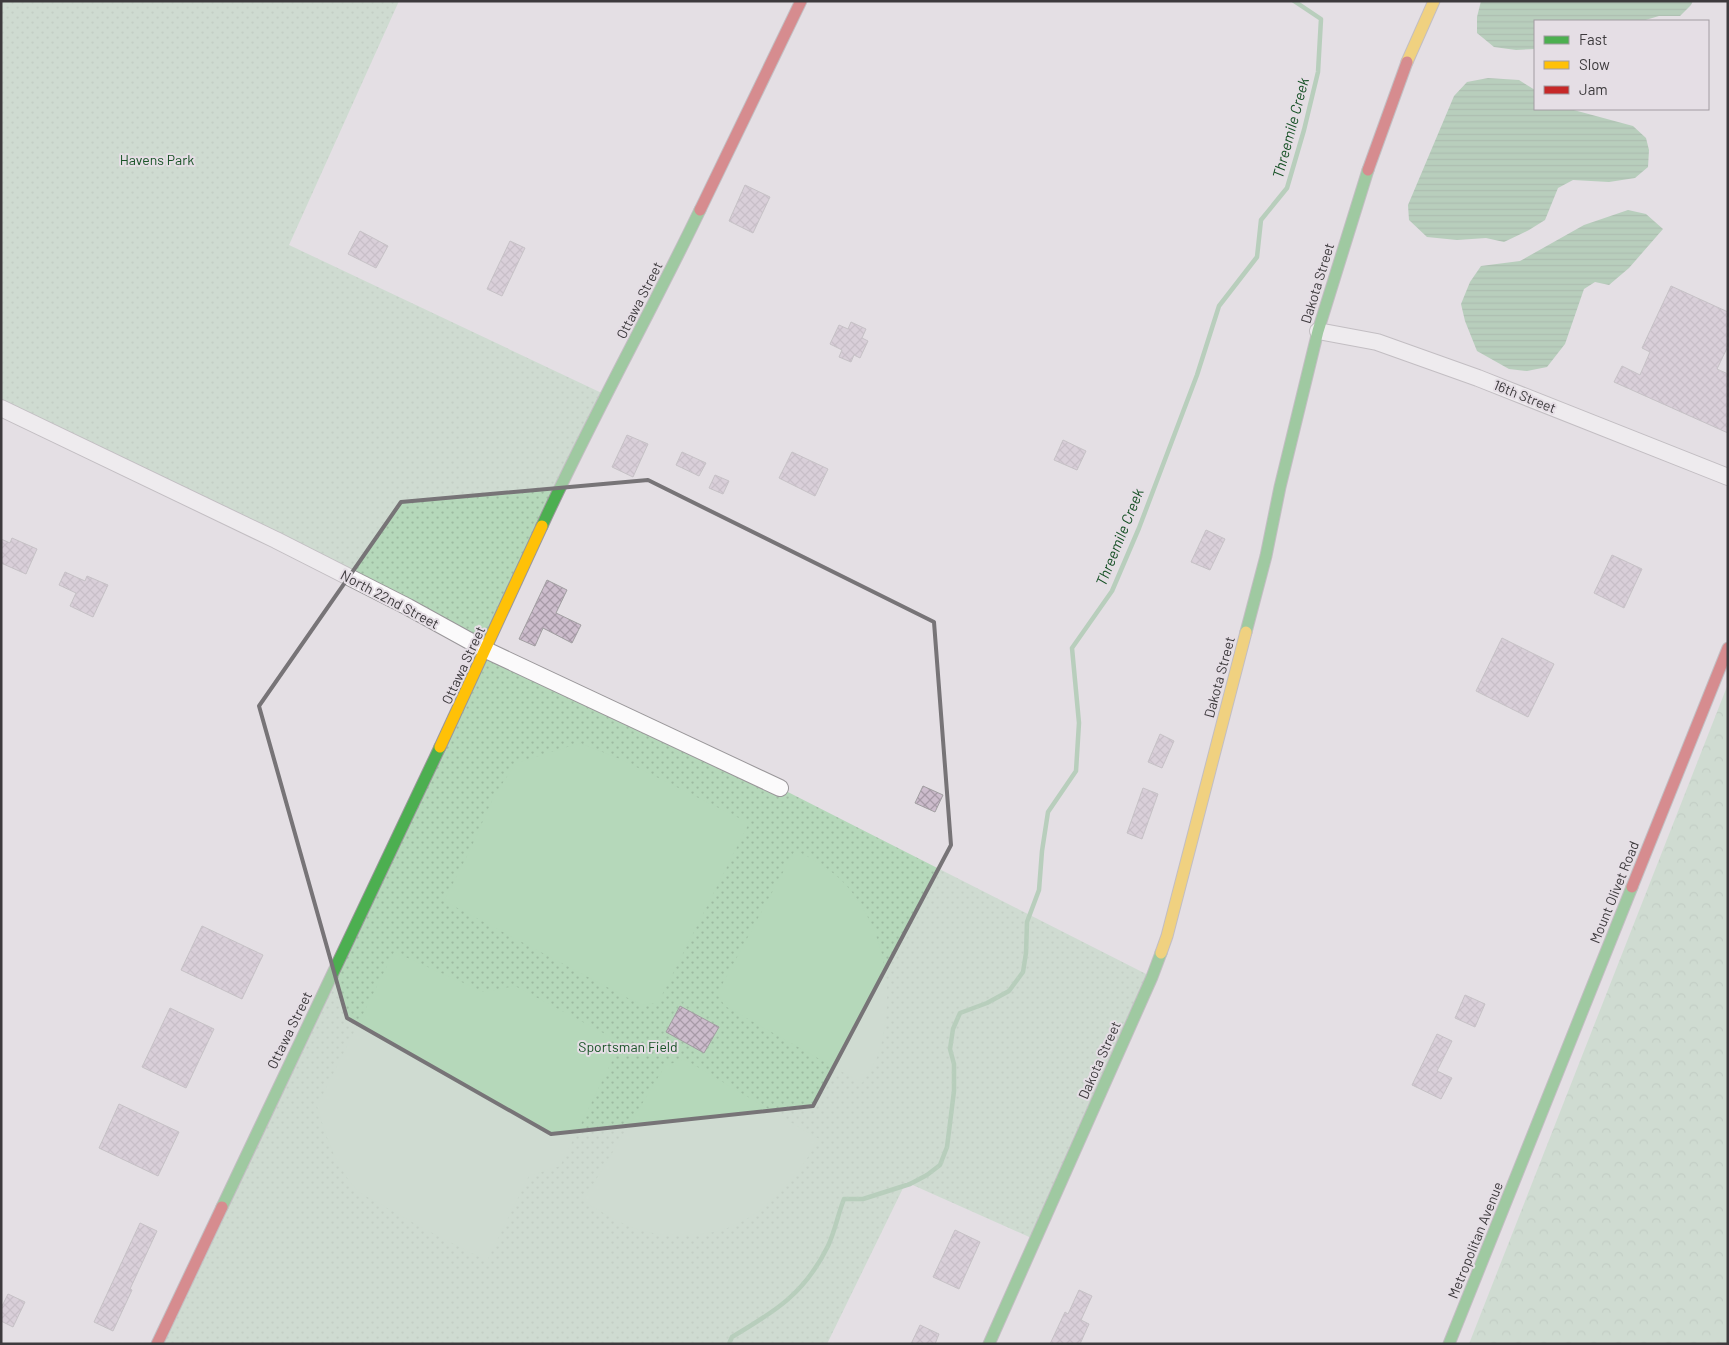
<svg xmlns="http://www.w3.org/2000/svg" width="1729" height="1345" viewBox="0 0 1729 1345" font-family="Barlow,sans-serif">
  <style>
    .forest { fill: url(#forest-crowns) }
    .park { fill: url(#park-dots) }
    .pitch { fill: #b5d8ba }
    .water { fill: url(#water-rules) }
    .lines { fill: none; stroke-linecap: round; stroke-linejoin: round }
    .stream { stroke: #83ba8d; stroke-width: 4.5 }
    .building { fill: url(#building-cross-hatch); stroke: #a19ea1 }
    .street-casing { stroke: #9a979a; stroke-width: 18 }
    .fast-casing { stroke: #9a979a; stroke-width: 13 }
    .slow-casing { stroke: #9a979a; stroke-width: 13 }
    .jam-casing { stroke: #9a979a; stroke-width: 13 }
    .street { stroke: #fbfafb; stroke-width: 16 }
    .fast { stroke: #4caf50; stroke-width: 11 }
    .slow { stroke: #ffc107; stroke-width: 11 }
    .jam { stroke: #c62828; stroke-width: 11 }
    .marked { fill: none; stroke: #777477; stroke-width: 4; stroke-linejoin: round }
    .labels { text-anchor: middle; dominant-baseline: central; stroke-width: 4; stroke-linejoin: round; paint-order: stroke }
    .park-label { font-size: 14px; fill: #195327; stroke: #e5dee5 }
    .street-label { font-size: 14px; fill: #3d3a3d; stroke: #e5dee5 }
    .water-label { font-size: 15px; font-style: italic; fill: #155024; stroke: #e5dee5 }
  </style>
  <defs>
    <pattern id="forest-crowns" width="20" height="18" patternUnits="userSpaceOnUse" patternTransform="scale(1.25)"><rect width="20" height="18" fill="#b5d8ba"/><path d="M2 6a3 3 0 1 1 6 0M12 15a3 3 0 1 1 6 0" fill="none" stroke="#9dbaa1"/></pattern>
    <pattern id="park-dots" width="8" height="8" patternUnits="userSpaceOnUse" patternTransform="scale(1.25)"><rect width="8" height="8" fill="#b5d8ba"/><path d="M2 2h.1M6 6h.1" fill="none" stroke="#9dbaa1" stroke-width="1.8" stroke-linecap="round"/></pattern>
    <pattern id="water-rules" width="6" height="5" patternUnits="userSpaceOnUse" patternTransform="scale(1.25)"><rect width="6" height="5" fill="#83ba8d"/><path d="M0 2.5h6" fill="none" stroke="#6c9874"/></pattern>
    <pattern id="building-cross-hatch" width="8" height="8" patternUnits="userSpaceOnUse" patternTransform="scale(1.25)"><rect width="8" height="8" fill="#ccbccc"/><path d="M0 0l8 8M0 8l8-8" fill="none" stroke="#a79aa7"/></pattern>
  </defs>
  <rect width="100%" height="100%" fill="#e4dfe4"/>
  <path class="forest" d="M1728 684V1344H1469Z"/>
  <path class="park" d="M1 1H399L289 245 608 396 487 650 780 788 1152 977 1036 1240 906 1182 827 1344H157L486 650 1 408Z"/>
  <g class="pitch">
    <path d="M580 743 620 759 749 823 658 1003 641 1005 444 901 471 848 494 796 516 763Z"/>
    <path d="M795 850C813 859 831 869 845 884 887 930 898 1003 876 1060 872 1068 867 1076 862 1083L725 1006 717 994Z"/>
    <path d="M394 952 484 992 515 986 609 1036 614 1057 560 1166 529 1176 487 1261C452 1243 418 1226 385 1207 376 1201 363 1196 356 1189 336 1167 325 1134 317 1106Z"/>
    <path d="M684 1059 819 1139C788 1193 746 1238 679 1235 665 1235 651 1234 637 1229 618 1223 601 1211 583 1201L665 1066Z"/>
  </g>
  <g class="water">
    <path d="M1481 1H1693L1691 5 1680 16H1659L1642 21H1535V49L1516 50 1494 47 1477 33V17Z"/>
    <path d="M1488 78 1519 80 1535 90V109H1570L1633 126 1646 138 1649 150 1648 167 1635 178 1609 182 1573 180 1558 188 1545 220 1529 230 1504 242 1486 238 1457 240 1427 237 1409 220 1408 205 1454 96 1467 82Z"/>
    <path d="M1628 210 1646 214 1663 229 1629 268 1609 285 1595 282 1584 289 1565 344 1547 367 1527 371 1509 369 1477 351 1465 321 1461 304 1470 282 1481 266 1520 261 1584 225Z"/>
  </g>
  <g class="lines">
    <path class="stream" d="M729 1344 732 1337C776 1311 805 1293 828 1246 835 1231 838 1214 844 1199H863L910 1184 927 1175 940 1165 947 1147 954 1091V1064L950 1049 953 1029 960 1013 987 1003 1009 991 1023 972 1026 953 1027 922 1039 890 1042 851 1048 812 1076 771 1079 723 1072 648 1112 591 1139 528 1197 375 1219 306 1257 257 1261 220 1287 188 1304 130 1318 72 1321 19 1294 1"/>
  </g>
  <g class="building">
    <path d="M745 185 770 197 753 233 729 221Z"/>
    <path d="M360 231 388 246 376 268 348 254Z"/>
    <path d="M510 241 525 248 502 296 487 289Z"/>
    <path d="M1671 286 1728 312V346L1717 369 1728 374V433L1614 382 1622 366 1640 375 1650 352 1642 348Z"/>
    <path d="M851 322 866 329 862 338 868 341 860 358 854 355 851 362 839 357 842 350 830 344 839 325 848 329Z"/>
    <path d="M627 435 648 444 633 477 612 467Z"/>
    <path d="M1063 440 1086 451 1077 470 1054 460Z"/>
    <path d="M682 452 706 463 699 476 676 465Z"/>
    <path d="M792 452 828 469 815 496 779 478Z"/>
    <path d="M715 475 729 481 723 494 709 488Z"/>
    <path d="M1206 530 1225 539 1210 570 1191 562Z"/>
    <path d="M12 538 37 549 26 574 1 563V539L10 543Z"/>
    <path d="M1612 555 1642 569 1624 608 1594 593Z"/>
    <path d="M65 572 85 581 87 576 108 585 93 617 70 606 76 593 59 585Z"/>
    <path d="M547 580 567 590 556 613 581 625 572 643 543 628 535 646 519 639Z"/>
    <path d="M1502 638 1554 664 1528 717 1476 691Z"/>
    <path d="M1160 734 1174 741 1162 768 1148 762Z"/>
    <path d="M923 786 943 795 935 812 915 803Z"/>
    <path d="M1143 788 1158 794 1142 839 1127 833Z"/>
    <path d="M202 926 263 955 242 999 181 970Z"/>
    <path d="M1465 995 1485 1004 1475 1027 1455 1018Z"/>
    <path d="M680 1006 719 1027 704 1053 666 1032Z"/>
    <path d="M170 1008 214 1029 186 1088 142 1067Z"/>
    <path d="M1437 1034 1452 1041 1437 1071 1452 1078 1441 1099 1412 1085Z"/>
    <path d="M119 1104 179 1132 158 1176 99 1148Z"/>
    <path d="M140 1223 157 1231 130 1289 132 1290 113 1331 94 1322Z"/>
    <path d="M955 1230 980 1242 959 1289 933 1277Z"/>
    <path d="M1079 1290 1092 1296 1081 1320 1089 1324 1080 1344H1050L1065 1312 1068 1314Z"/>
    <path d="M8 1294 25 1302 13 1327 1 1321V1308Z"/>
    <path d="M920 1325 939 1334 935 1344H911Z"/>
  </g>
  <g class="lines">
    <g class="street-casing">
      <g id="street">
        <path d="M1318 331 1377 342 1478 378 1728 477"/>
        <path d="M1 408 276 540 408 607 486 650 780 788"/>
      </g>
    </g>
    <g class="fast-casing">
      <g id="fast">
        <path d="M542 526C591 419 649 316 700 210"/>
        <path d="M1246 632 1266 556 1280 487 1318 331 1368 170"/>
        <path d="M222 1207 440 747"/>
        <path d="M989 1344 1152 977 1161 953"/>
        <path d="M1449 1344 1632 887"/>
      </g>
    </g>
    <g class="slow-casing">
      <g id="slow">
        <path d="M1407 62 1434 1"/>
        <path d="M440 747 542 526"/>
        <path d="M1161 953 1167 936 1246 632"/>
      </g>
    </g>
    <g class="jam-casing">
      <g id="jam">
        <path d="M1368 170 1407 62"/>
        <path d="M700 210 801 1"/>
        <path d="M1632 887 1728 648"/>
        <path d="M157 1344 222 1207"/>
      </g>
    </g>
    <use href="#street" class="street"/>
    <use href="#fast" class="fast"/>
    <use href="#slow" class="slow"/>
    <use href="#jam" class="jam"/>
  </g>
  <path d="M0 0H1729V1345H0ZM648 480 934 622 951 845 813 1106 551 1134 347 1018 259 706 401 502Z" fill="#e4dfe4" fill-opacity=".55" fill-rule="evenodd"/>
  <path class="marked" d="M648 480 934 622 951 845 813 1106 551 1134 347 1018 259 706 401 502Z"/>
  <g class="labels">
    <g class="park-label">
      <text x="157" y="159">Havens Park</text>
      <text x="628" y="1046">Sportsman Field</text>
    </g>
    <g class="street-label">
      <text transform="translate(1317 283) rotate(-73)">Dakota Street</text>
      <text transform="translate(639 300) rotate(-63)">Ottawa Street</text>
      <text transform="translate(1525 396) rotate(22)">16th Street</text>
      <text transform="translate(390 599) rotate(28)">North 22nd Street</text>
      <text transform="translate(463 665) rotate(-65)">Ottawa Street</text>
      <text transform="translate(1219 677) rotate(-75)">Dakota Street</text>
      <text transform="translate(1614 892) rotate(-68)">Mount Olivet Road</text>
      <text transform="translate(289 1030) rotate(-64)">Ottawa Street</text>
      <text transform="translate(1099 1060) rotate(-66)">Dakota Street</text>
      <text transform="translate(1475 1240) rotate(-68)">Metropolitan Avenue</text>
    </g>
    <g class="water-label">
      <text transform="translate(1290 128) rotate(-75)">Threemile Creek</text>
      <text transform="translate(1119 537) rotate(-68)">Threemile Creek</text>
    </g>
  </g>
  <rect width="1729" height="1345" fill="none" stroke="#3d3a3d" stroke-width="5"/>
  <rect x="1534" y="20" width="175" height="90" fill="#e5dee5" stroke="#a29ca2"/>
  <rect x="1544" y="36" width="25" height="8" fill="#4caf50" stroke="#a29ca2"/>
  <text x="1579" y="45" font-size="15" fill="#3d3a3d">Fast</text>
  <rect x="1544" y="61" width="25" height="8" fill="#ffc107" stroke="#a29ca2"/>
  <text x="1579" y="70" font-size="15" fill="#3d3a3d">Slow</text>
  <rect x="1544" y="86" width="25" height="8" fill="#c62828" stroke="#a29ca2"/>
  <text x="1579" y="95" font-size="15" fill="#3d3a3d">Jam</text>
</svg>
